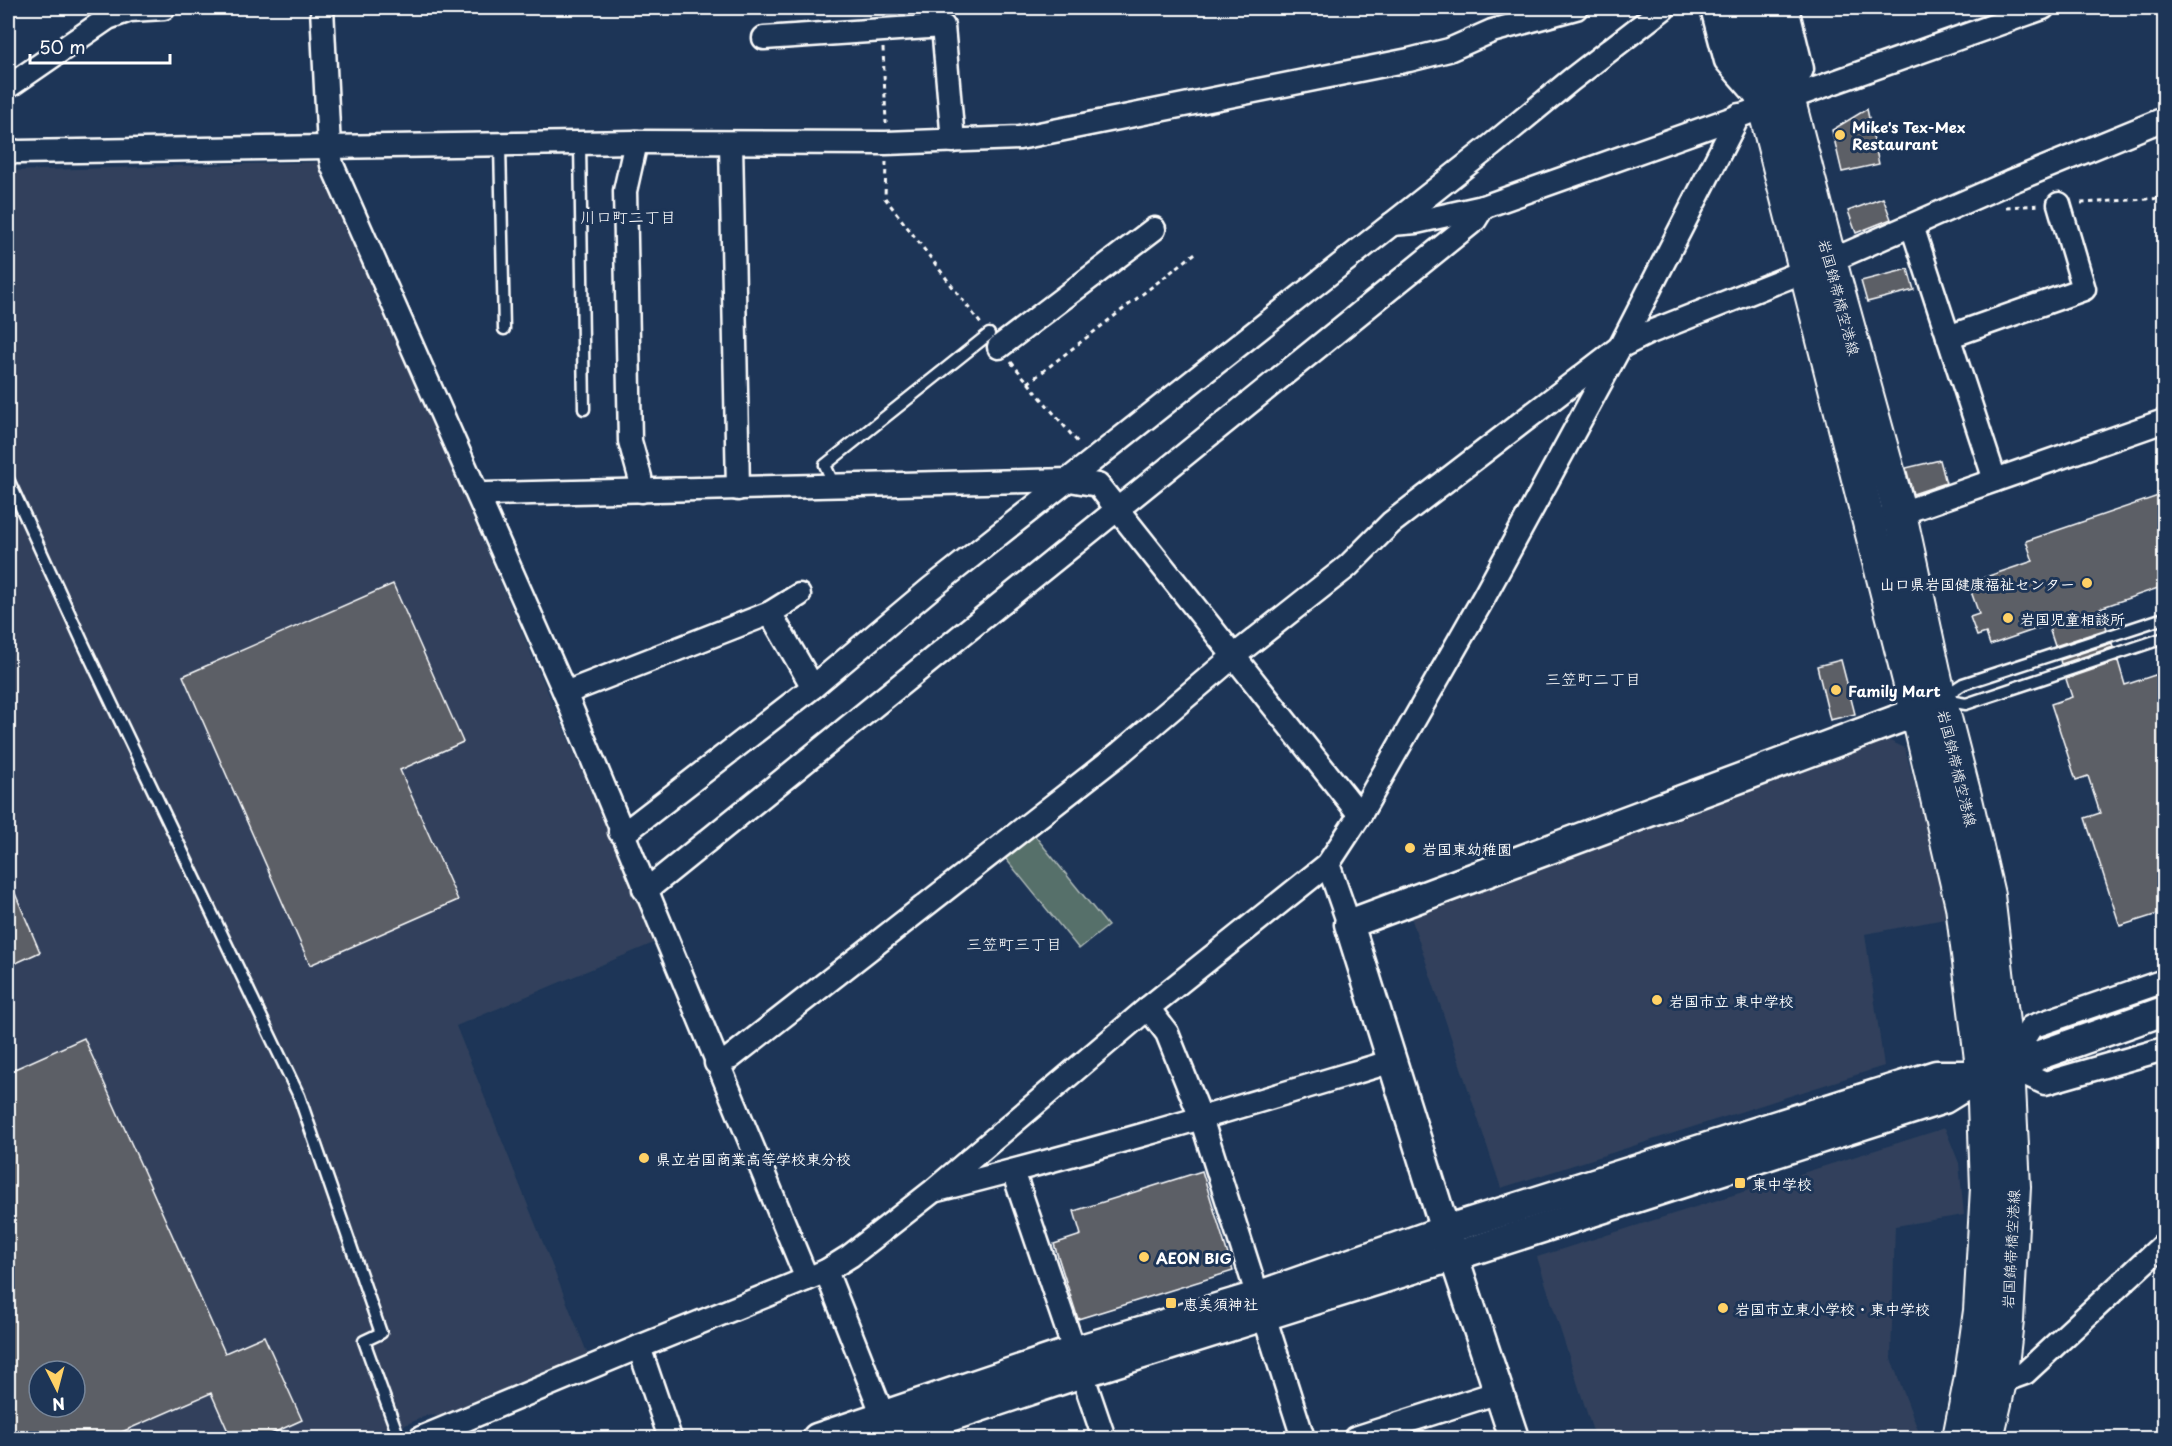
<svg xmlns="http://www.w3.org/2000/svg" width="2172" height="1446" viewBox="0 0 2172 1446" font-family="'Playpen Sans','Klee One',sans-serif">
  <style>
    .built { fill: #30415c; fill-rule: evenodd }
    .green { fill: #576f6b; stroke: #abb7b5; stroke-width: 1.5 }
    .building { fill: #5c5e66; stroke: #fff; stroke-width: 1.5; fill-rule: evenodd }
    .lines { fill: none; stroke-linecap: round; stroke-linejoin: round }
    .service-casing { stroke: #fff; stroke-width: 15 }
    .minor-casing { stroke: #fff; stroke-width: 27 }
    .tertiary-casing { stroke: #fff; stroke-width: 33 }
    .secondary-casing { stroke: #fff; stroke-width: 36 }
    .path { stroke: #fff; stroke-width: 3; stroke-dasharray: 4.5 4.5; stroke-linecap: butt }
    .service { stroke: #1d3557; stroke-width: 10 }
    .minor { stroke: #1d3557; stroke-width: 22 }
    .tertiary { stroke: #1d3557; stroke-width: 28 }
    .secondary { stroke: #1d3557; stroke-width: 32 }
    .poi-dot { fill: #ffd166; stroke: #1d3557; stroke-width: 2 }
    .labels { text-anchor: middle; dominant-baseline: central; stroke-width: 6; stroke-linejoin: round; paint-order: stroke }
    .poi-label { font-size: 15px; font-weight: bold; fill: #fff; stroke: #1d3557; text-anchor: start }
    .street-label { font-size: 15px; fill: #fff; stroke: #1d3557 }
    .neighbourhood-label { font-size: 16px; fill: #fff; stroke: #1d3557 }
  </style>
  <rect width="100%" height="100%" fill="#1d3557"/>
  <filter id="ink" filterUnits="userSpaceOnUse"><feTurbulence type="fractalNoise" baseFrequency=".0167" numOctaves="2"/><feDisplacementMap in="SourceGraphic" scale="12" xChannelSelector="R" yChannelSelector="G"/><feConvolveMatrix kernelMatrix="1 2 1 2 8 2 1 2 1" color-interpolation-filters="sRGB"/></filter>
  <g filter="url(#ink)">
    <g class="built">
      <path d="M319 162 656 942 456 1026 588 1355 439 1417 430 1414 376 1438H8V171ZM39 1371H75V1407H39Z"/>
      <path d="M1888 740 1905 748 1942 887 1945 919 1865 934 1884 1066 1501 1188 1410 914Z"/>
      <path d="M1945 1128 1959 1163 1964 1215 1895 1226 1891 1359 1921 1438H1595L1537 1257Z"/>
    </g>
    <path class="green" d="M1031 831 1108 926 1079 949 1002 854Z"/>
    <g class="building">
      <path d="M1867 109 1879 164 1842 172 1832 130Z"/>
      <path d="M1883 198 1891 219 1856 233 1848 211Z"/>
      <path d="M1908 269 1914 290 1867 302 1861 281Z"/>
      <path d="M1940 460 1946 483 1913 494 1906 468Z"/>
      <path d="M2164 494V586L2100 608 2107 629 2055 646 2048 625 1990 645 1986 633 1977 636 1970 617 1979 614 1968 583 2033 561 2026 541Z"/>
      <path d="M393 584 463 742 400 770 458 900 310 965 183 676Z"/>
      <path d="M2112 643 2113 647 2061 664 2060 660Z"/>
      <path d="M1841 660 1855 714 1830 720 1817 666Z"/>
      <path d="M2118 661 2125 685 2164 672V912L2120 926 2085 818 2100 813 2088 776 2076 780 2051 704 2072 697 2066 679Z"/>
      <path d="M8 877 40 952 14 964 8 950Z"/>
      <path d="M84 1038 225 1353 264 1336 302 1420 262 1438H231L211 1393 108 1438H8V1072ZM39 1371H75V1407H39Z"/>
      <path d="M1202 1171 1233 1271 1078 1319 1054 1244 1081 1235 1074 1211Z"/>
    </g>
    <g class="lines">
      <g class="service-casing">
        <g id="service">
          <path d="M580 143 584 409"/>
          <path d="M500 145 504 329"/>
          <path d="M8 479 82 641 299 1096 381 1333 364 1341 399 1438"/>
          <path d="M830 487V476L825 465 989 334"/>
          <path d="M1943 697 1963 684 2164 618"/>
          <path d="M1944 700 1966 704 2164 638"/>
        </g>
      </g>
      <g class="minor-casing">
        <g id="minor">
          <path d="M322 8 329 148 332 165 565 693 807 1279"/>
          <path d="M1712 8 1726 61 1760 100"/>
          <path d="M1787 8 1802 69 1789 97"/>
          <path d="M764 38 943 26 953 141"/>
          <path d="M8 87 108 18 130 10 164 8"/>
          <path d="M636 142 625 191 630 441 640 477 641 491"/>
          <path d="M731 143 738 489"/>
          <path d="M8 150 18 152 636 142 886 143 1019 138 1409 60 1449 50 1492 31 1576 8"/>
          <path d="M1392 224 1416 222 1483 207 2043 8"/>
          <path d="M1912 226 1995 480"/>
          <path d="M1948 337 2084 289 2059 204"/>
          <path d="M999 347 1154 229"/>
          <path d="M479 497 486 494 1070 480 1098 485 1360 815"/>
          <path d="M1887 518 2164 421"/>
          <path d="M770 613 813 687"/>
          <path d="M565 693 770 613 799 595"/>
          <path d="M620 832 631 828 813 687 930 589 1492 145 1571 80 1664 8"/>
          <path d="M1328 864 1349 924"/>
          <path d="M644 889 654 884 1475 220 1483 207"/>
          <path d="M2164 981 2031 1027 2008 1066 2045 1083 2164 1049"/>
          <path d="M1148 1008 1167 1033 1201 1118 1303 1438"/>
          <path d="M716 1063 730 1058 1120 753 1234 656 1348 566 1391 523 1620 347 1648 333 1830 261 2010 182 2164 119"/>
          <path d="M1013 1171 1104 1438"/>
          <path d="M937 1190C1091 1152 1242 1106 1393 1061"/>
          <path d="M826 1271 889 1431"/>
          <path d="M639 1347 670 1438"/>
          <path d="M1987 1382H2000L2025 1373 2164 1244"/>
          <path d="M421 1438 639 1347 807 1279 826 1271 850 1256 933 1191 1148 1008 1328 864 1360 815 1484 597 1620 347 1739 115"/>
          <path d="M1355 1438 1499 1392"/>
        </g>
      </g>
      <g class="tertiary-casing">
        <g id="tertiary">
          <path d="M817 1438 1074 1351 1257 1296 1445 1230 1936 1075H1983"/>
          <path d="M886 1438 1082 1373 1455 1256 1944 1099 1983 1075 2164 1011"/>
          <path d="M1514 1438 1445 1230 1349 924 1917 712 1936 701"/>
        </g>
      </g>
      <g class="secondary-casing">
        <g id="secondary">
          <path d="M1739 8 1917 712 1962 906 1983 1075 1987 1188 1980 1311 1970 1382 1959 1438"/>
          <path d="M1765 8 1830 261 1900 514 1940 699 1967 804 1988 895 2008 1066 2014 1187 2007 1321 2000 1382 1987 1438"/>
        </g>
      </g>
      <g class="path">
        <path d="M883 48 886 123"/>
        <path d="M886 162 885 198 981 324"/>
        <path d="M2081 203 2164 198"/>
        <path d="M2006 207 2041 205"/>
        <path d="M1011 362 1080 445"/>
        <path d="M1028 383 1198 251"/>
      </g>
      <use href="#service" class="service"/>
      <use href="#minor" class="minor"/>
      <use href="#tertiary" class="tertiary"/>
      <use href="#secondary" class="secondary"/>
    </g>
  </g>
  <g class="poi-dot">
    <circle cx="1840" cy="135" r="6"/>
    <circle cx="2087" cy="583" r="6"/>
    <circle cx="2008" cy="618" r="6"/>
    <circle cx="1836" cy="690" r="6"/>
    <circle cx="1410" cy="848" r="6"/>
    <circle cx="1657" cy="1000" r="6"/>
    <circle cx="644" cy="1158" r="6"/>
    <rect x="1734" y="1177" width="12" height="12" rx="3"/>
    <circle cx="1144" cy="1257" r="6"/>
    <rect x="1165" y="1297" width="12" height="12" rx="3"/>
    <circle cx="1723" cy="1308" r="6"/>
  </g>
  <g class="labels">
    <g class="poi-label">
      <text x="1852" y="126">Mike's Tex-Mex<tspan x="1852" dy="17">Restaurant</tspan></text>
      <text x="2075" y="583" text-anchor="end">山口県岩国健康福祉センター</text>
      <text x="2020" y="618">岩国児童相談所</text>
      <text x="1848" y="690">Family Mart</text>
      <text x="1422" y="848">岩国東幼稚園</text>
      <text x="1669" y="1000">岩国市立 東中学校</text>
      <text x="656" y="1158">県立岩国商業高等学校東分校</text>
      <text x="1752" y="1183">東中学校</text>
      <text x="1156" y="1257">AEON BIG</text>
      <text x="1183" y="1303">恵美須神社</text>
      <text x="1735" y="1308">岩国市立東小学校・東中学校</text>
    </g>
    <g class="street-label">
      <text transform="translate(1840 297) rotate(75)">岩国錦帯橋空港線</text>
      <text transform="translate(1958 768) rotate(76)">岩国錦帯橋空港線</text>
      <text transform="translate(2010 1249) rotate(-87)">岩国錦帯橋空港線</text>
    </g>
    <g class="neighbourhood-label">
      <text x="628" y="216">川口町二丁目</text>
      <text x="1593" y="678">三笠町二丁目</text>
      <text x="1014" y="943">三笠町三丁目</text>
    </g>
  </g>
  <rect width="2172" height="1446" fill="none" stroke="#1d3557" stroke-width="30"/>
  <rect x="15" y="15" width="2142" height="1416" fill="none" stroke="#fff" stroke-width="2" filter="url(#ink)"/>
  <g transform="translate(57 1389) rotate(174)"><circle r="28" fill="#1d3557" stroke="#77869a" stroke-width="1.5"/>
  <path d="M0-4.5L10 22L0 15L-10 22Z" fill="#ffd166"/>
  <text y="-9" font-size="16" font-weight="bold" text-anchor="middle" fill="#ffffff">N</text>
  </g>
  <path d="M30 54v9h140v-9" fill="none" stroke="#ffffff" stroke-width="3"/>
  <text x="39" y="54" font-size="18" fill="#ffffff" stroke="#1d3557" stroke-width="4.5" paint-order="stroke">50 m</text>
</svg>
